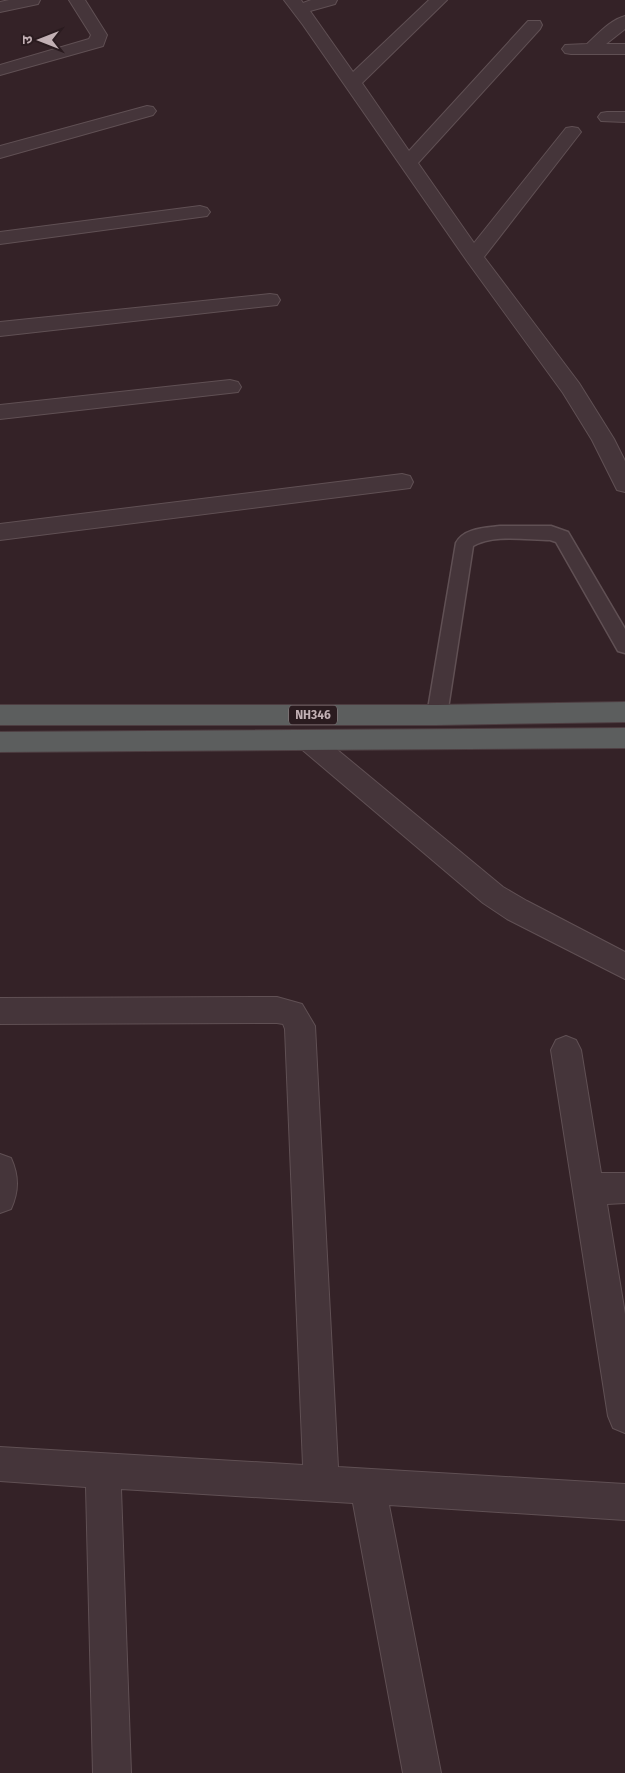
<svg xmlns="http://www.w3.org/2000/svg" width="625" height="1773" viewBox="0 0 625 1773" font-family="'Fira Sans','Noto Sans Devanagari',sans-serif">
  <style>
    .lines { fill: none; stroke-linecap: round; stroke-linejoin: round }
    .service-casing { stroke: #605054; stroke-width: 3 }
    .minor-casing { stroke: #605054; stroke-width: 2 }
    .trunk-casing { stroke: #4d3d41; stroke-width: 2 }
    .service { fill: #45353a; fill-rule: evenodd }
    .minor { fill: #45353a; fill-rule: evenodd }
    .trunk { fill: #5c5e5e; fill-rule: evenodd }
    .labels { text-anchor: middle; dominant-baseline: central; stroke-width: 5; stroke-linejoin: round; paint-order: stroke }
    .shield { fill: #2a1b1f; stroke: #948387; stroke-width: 1 }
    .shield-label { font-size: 12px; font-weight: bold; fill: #c2b0b4 }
  </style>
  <rect width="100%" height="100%" fill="#342227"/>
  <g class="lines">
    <g class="service-casing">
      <path id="service" d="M500 526H551L568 532 625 629V653L618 651 556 542 550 540C526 540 494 534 473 546L447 715 444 721 437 723 430 721 427 715 456 543C464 528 485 528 500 526Z"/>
    </g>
    <g class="minor-casing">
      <g id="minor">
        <path d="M9 0H40L38 4 0 12V2Z"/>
        <path d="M69 0H85L107 35 103 46 0 75V65L89 39 91 35Z"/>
        <path d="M284 0H301L303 3 311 0H337L335 4 310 11 353 72 429 0H447L362 83 409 151 528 21H540L542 25 540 29 418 163 474 243 566 128 572 127 578 128 581 132 484 257 579 383 614 439 625 461V492L617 490 592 440 563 393 467 261 303 25Z"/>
        <path d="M625 16V29L606 44H625V54H571L565 53 562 49 565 45 587 44C598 34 610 20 625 16Z"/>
        <path d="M147 106 153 107 156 111 153 115 0 158V146Z"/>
        <path d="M607 112H625V122L601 121 598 117 601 113Z"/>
        <path d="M200 206 207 208 210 212 207 216 0 244V232Z"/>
        <path d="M270 294 277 295 280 300 277 305 0 336V322Z"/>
        <path d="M230 380 238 382 241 387 238 392 0 419V405Z"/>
        <path d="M402 474 410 476 413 482 410 488 0 540V524Z"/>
        <path d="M308 730 317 733 503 887 527 901 625 952V979L507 919 483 903 299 747 295 740 299 733Z"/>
        <path d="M277 997 302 1004 315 1026 338 1467 625 1484V1520L389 1505 441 1773H403L353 1503 121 1489 131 1773H93L86 1487 0 1481V1447L303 1465 285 1029 283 1024 277 1023 0 1024V998Z"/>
        <path d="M566 1036 576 1040 581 1050 601 1173H625V1203L607 1204 625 1314V1433L613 1428 608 1416 551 1050 556 1040Z"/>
        <path d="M0 1154 11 1158C19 1176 19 1191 11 1209L0 1213Z"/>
      </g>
    </g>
    <g class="trunk-casing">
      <g id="trunk">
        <path d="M625 702V722L437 725H0V705H437Z"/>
        <path d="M625 728V748L0 752V732Z"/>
      </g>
    </g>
    <use href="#service" class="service"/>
    <use href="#minor" class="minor"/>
    <use href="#trunk" class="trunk"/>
  </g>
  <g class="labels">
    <rect class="shield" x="289" y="705.5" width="48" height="19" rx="4"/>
    <g class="shield-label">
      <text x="313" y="715">NH346</text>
    </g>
  </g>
  <g transform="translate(40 40) rotate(270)" stroke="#2a1b1f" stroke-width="4" paint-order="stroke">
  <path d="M0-4L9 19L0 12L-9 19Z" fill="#c2b0b4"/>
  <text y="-8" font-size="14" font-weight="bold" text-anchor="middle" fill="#c2b0b4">उ</text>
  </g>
</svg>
